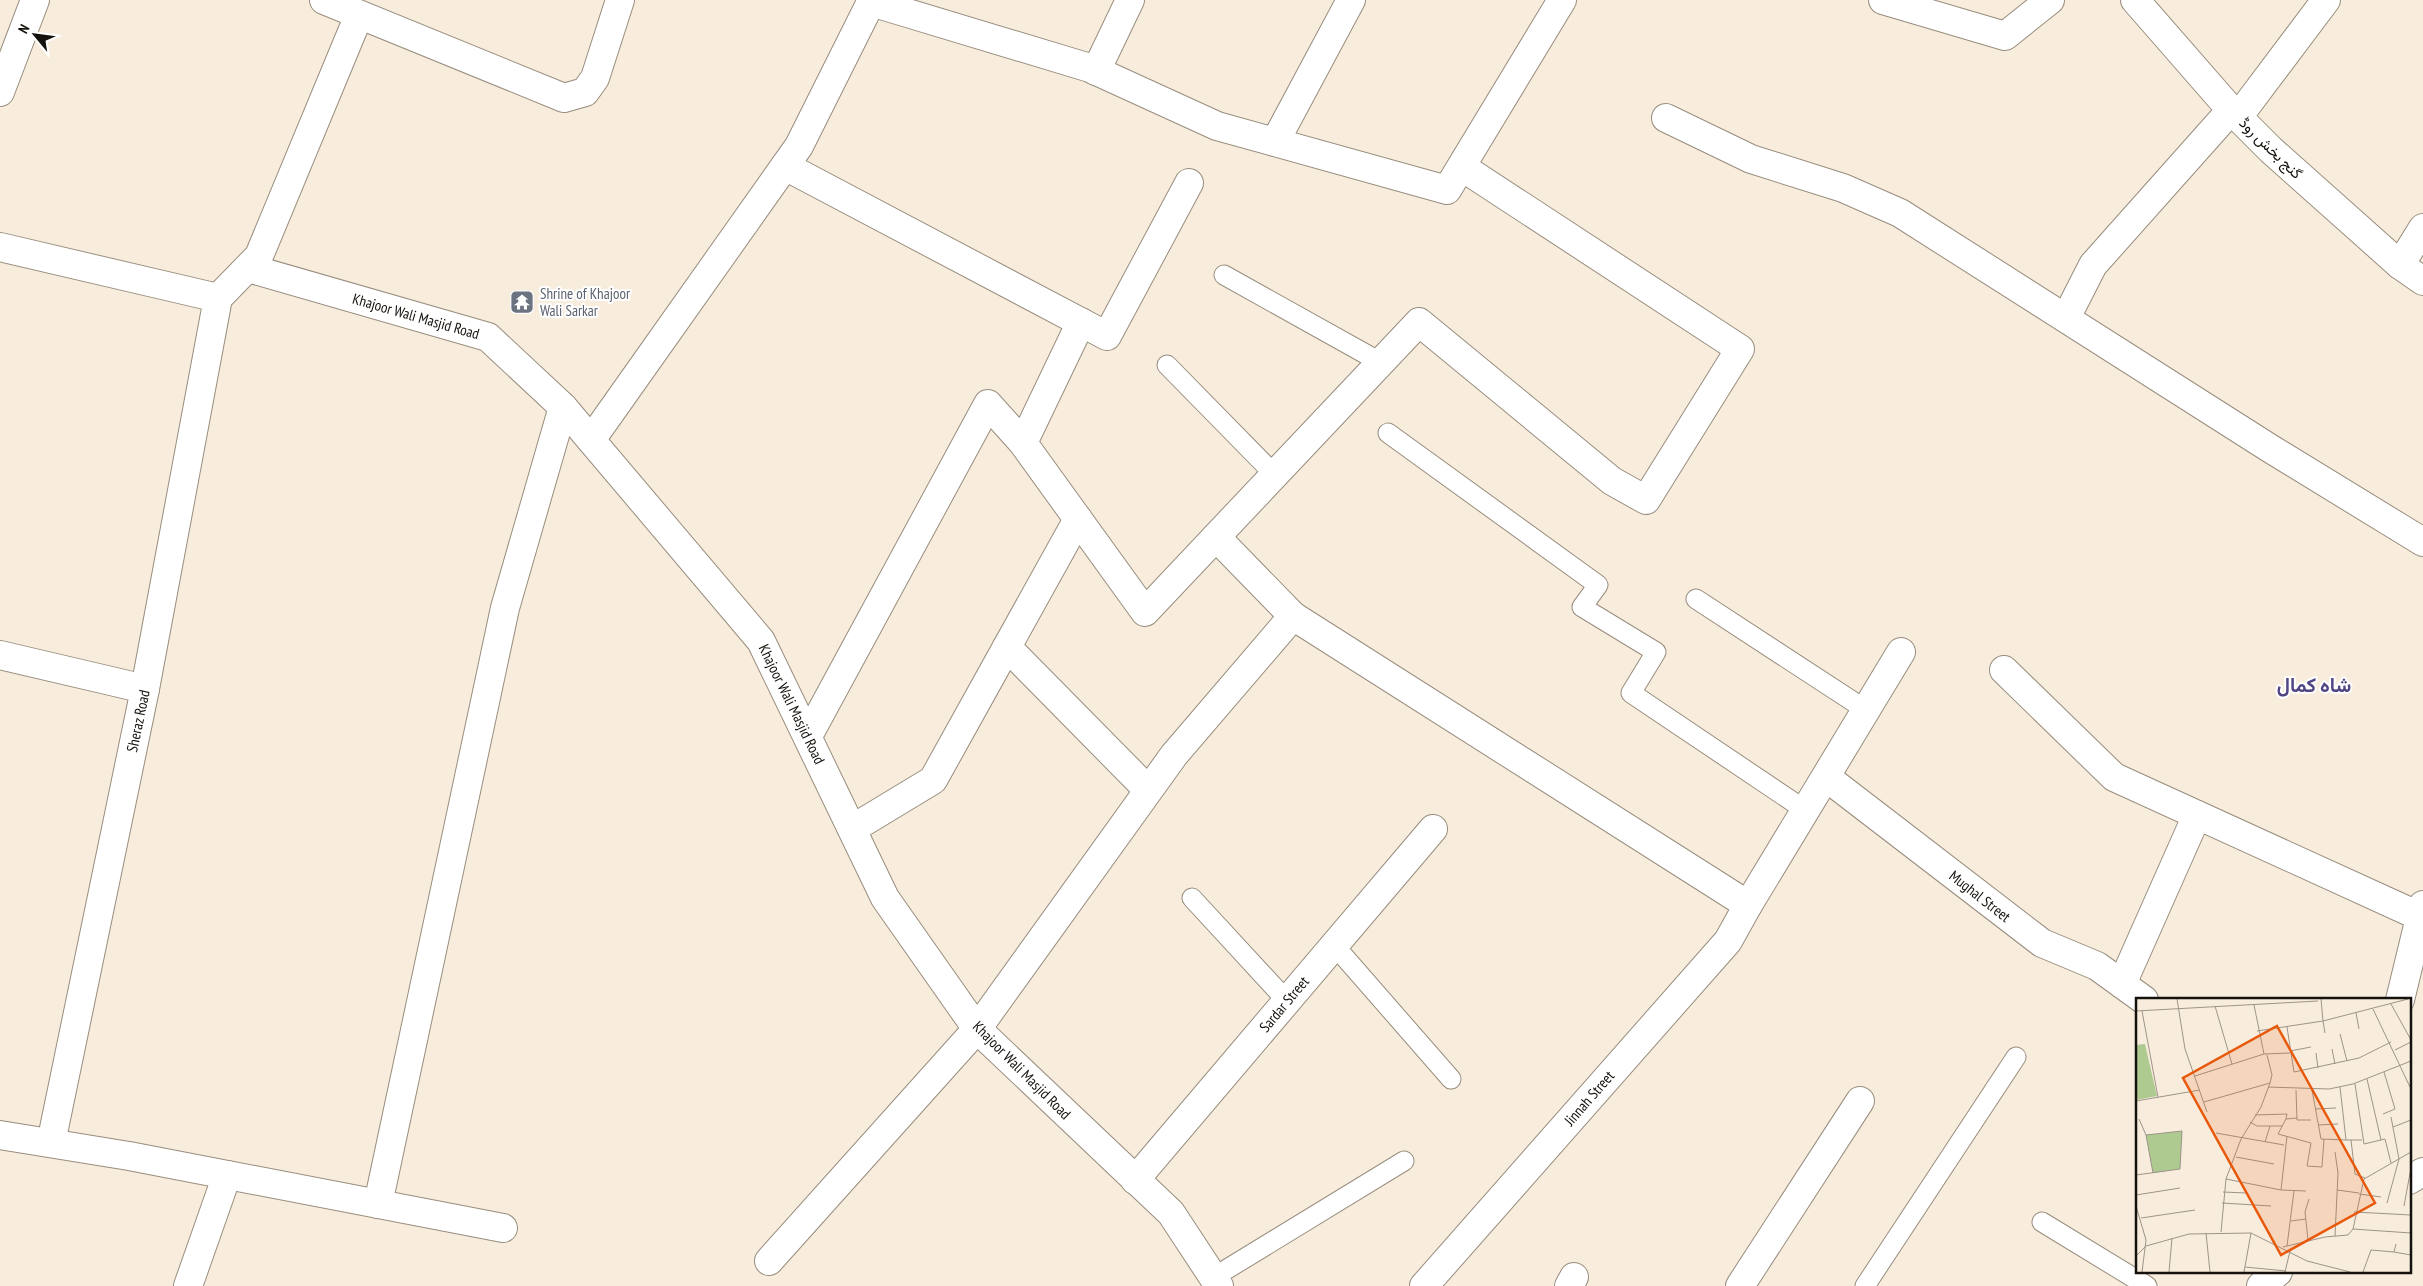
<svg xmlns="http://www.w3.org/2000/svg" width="2423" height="1286" viewBox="0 0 2423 1286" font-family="'PT Sans Narrow',Vazirmatn,sans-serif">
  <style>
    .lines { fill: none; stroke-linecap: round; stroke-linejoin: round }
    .service-casing { stroke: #988d7e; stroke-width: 21 }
    .minor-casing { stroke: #988d7e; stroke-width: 30 }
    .tertiary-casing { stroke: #988d7e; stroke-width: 30 }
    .service { stroke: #fff; stroke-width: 19 }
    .minor { stroke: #fff; stroke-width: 28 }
    .tertiary { stroke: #fff; stroke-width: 28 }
    .labels { text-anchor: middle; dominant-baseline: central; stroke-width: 4; stroke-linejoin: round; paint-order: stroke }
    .street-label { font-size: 15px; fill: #15110c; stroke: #fff }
    .worship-label { font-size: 15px; fill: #5b616d; stroke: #fff; text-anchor: start }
    .district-label { font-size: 20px; font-weight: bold; fill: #514583; stroke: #fff }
    .inset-road { fill: none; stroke: #9d9489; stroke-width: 1 }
    .view { fill: #e8590c; fill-opacity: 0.15; stroke: #e8590c; stroke-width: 2.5 }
    .inset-edge { fill: none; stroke: #15110c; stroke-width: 2.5 }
  </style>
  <rect width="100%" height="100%" fill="#f8ecdc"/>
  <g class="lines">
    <g class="service-casing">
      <g id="service">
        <path d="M1224 275 1380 362"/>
        <path d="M1167 365 1275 475"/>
        <path d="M1388 433 1598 585 1582 607 1656 652 1631 693 1805 810"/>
        <path d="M1696 599 1866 710"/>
        <path d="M1192 898 1287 1001"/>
        <path d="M1334 945 1451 1079"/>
        <path d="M2042 1222 2147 1286"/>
        <path d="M1214 1277 1404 1161"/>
        <path d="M1865 1286 2016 1057"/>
      </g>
    </g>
    <g class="minor-casing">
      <g id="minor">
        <path d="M324 0 564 98 585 92 595 78 620 0"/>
        <path d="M1883 0 2005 36 2050 0"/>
        <path d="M871 2 1090 68 1217 126 1447 190 1562 0"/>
        <path d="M1096 71 1130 0"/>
        <path d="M0 92 35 0"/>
        <path d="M2238 117 2326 0"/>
        <path d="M1666 118 1751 159 1843 188 1900 213 2271 449 2423 542"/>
        <path d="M1275 142 1351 0"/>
        <path d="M785 166 1107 336 1189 183"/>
        <path d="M0 247 218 298"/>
        <path d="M2400 265 2423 228"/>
        <path d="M248 268 488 337 563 407 761 641 885 898 977 1029 1171 1213 1219 1286"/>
        <path d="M218 298 259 256 359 15"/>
        <path d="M2066 318 2093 265 2231 110"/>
        <path d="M1081 322 1023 443 1145 612 1419 322 1612 481 1646 500 1740 349 1462 167"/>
        <path d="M591 440 799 146 872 0"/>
        <path d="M1216 537 1293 616 1748 905 1901 652"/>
        <path d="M1007 647 1148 790"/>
        <path d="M0 655 145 689"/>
        <path d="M2004 670 2114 777 2419 916"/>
        <path d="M808 736 988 404 1023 443"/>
        <path d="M1826 777 2042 943 2097 966 2144 1000"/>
        <path d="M852 829 933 780 1078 519"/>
        <path d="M2122 984 2197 815"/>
        <path d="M0 1135 129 1156 503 1228"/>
        <path d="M51 1143 145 689 218 298"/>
        <path d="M1135 1180 1433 829"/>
        <path d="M378 1204 505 608 563 407"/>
        <path d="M769 1261 977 1029 1174 755 1293 616"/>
        <path d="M188 1286 227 1175"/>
        <path d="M1424 1286 1728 941 1748 905"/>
        <path d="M1569 1286 1574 1277"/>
        <path d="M1740 1286 1860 1101"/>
      </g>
    </g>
    <g class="tertiary-casing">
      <g id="tertiary">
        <path d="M2135 0 2231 110 2271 150 2400 265 2423 281"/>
        <path d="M2400 1000 2423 905"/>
        <path d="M2409 1180 2423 1172"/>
        <path d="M2261 1286 2278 1272"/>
      </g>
    </g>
    <use href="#service" class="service"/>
    <use href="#minor" class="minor"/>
    <use href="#tertiary" class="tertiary"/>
  </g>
  <defs>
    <g id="temple-square" transform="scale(1.25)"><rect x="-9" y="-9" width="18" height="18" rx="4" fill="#6b7280" stroke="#fff"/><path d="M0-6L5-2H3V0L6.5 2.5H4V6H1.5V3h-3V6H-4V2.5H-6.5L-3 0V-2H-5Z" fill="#fff"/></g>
  </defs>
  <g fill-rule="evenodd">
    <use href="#temple-square" x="522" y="302"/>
  </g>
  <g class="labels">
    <g class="street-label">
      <text transform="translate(2271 148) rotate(44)">گنج بخش روڈ</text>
      <text transform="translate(416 316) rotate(16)">Khajoor Wali Masjid Road</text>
      <text transform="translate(792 704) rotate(64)">Khajoor Wali Masjid Road</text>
      <text transform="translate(138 721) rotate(-78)">Sheraz Road</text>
      <text transform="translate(1980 896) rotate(38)">Mughal Street</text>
      <text transform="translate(1284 1004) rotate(-50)">Sardar Street</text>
      <text transform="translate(1022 1070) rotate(45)">Khajoor Wali Masjid Road</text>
      <text transform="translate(1589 1098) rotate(-49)">Jinnah Street</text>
    </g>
    <g class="worship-label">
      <text x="540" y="293">Shrine of Khajoor<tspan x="540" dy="17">Wali Sarkar</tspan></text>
    </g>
    <g class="district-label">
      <text x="2314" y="685">شاہ کمال</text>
    </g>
  </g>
  <g transform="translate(2136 998)">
    <rect width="275" height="275" fill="#f8ecdc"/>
    <path d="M9 46 21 98 0 102V47ZM46 133 44 171 17 175 10 137Z" fill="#aeca90"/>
    <path class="inset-road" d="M41 1 49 51 71 114M185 1 187 23 272 1M255 6 275 42M118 7 128 56M79 8 96 66M237 11 274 89M0 13 182 3M6 13 22 99M220 15 223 31M151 29 158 74 223 60 255 44M121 33 187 23 189 35M204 36 211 63M196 51 199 66M259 52 275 44M154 53 175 49M180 55 182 70M59 78 128 56 154 55M231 81 245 142M219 86 228 146 249 141 255 165M132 89 193 91 217 86 275 63M204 89 210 142H226M160 92 161 122H175M176 92 185 141 210 142M0 103 64 92M68 104 134 85M180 111 200 110M247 116 259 111 248 74M119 117 151 116 150 121M161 120 150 121 142 136 175 145 171 168 186 169 188 141M3 121 10 137M114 124 121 128H146M182 127 202 126M257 129 275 122M80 135 148 147M151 138 145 192 170 193M215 142 219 176 229 180M129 144 134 128M100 159 138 166M0 177 44 171 46 133 10 137 17 175M90 181 145 192M201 192 223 195M87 194 111 195M223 196 245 199M0 197 44 190M86 205 135 208M251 205 263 161 255 119M0 208 10 242 6 274M268 208 275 170M218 214 275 217M5 220 59 212M155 223 170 221M217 231 275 235M85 234 90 181 105 141 125 109 134 85 136 77 131 57M70 235 74 274M199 238 202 175 199 154M172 242 169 214 173 201M151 248 158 193M147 249 189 239 212 237 217 231 228 181 275 154M258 254 275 257M0 258 10 248 53 236 115 235 171 263 214 274M109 269 150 273M33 274 36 240M108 274 115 235M149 274 154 253M227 274 235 252 258 254 260 246"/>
    <path class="view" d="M141 28 239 205 145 257 47 80Z"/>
    <rect width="275" height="275" class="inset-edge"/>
  </g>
  <g transform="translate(35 35) rotate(299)" stroke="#ffffff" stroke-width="4" paint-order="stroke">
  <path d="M0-4L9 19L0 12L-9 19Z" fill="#15110c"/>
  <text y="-8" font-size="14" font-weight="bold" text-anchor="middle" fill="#15110c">N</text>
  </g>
</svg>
